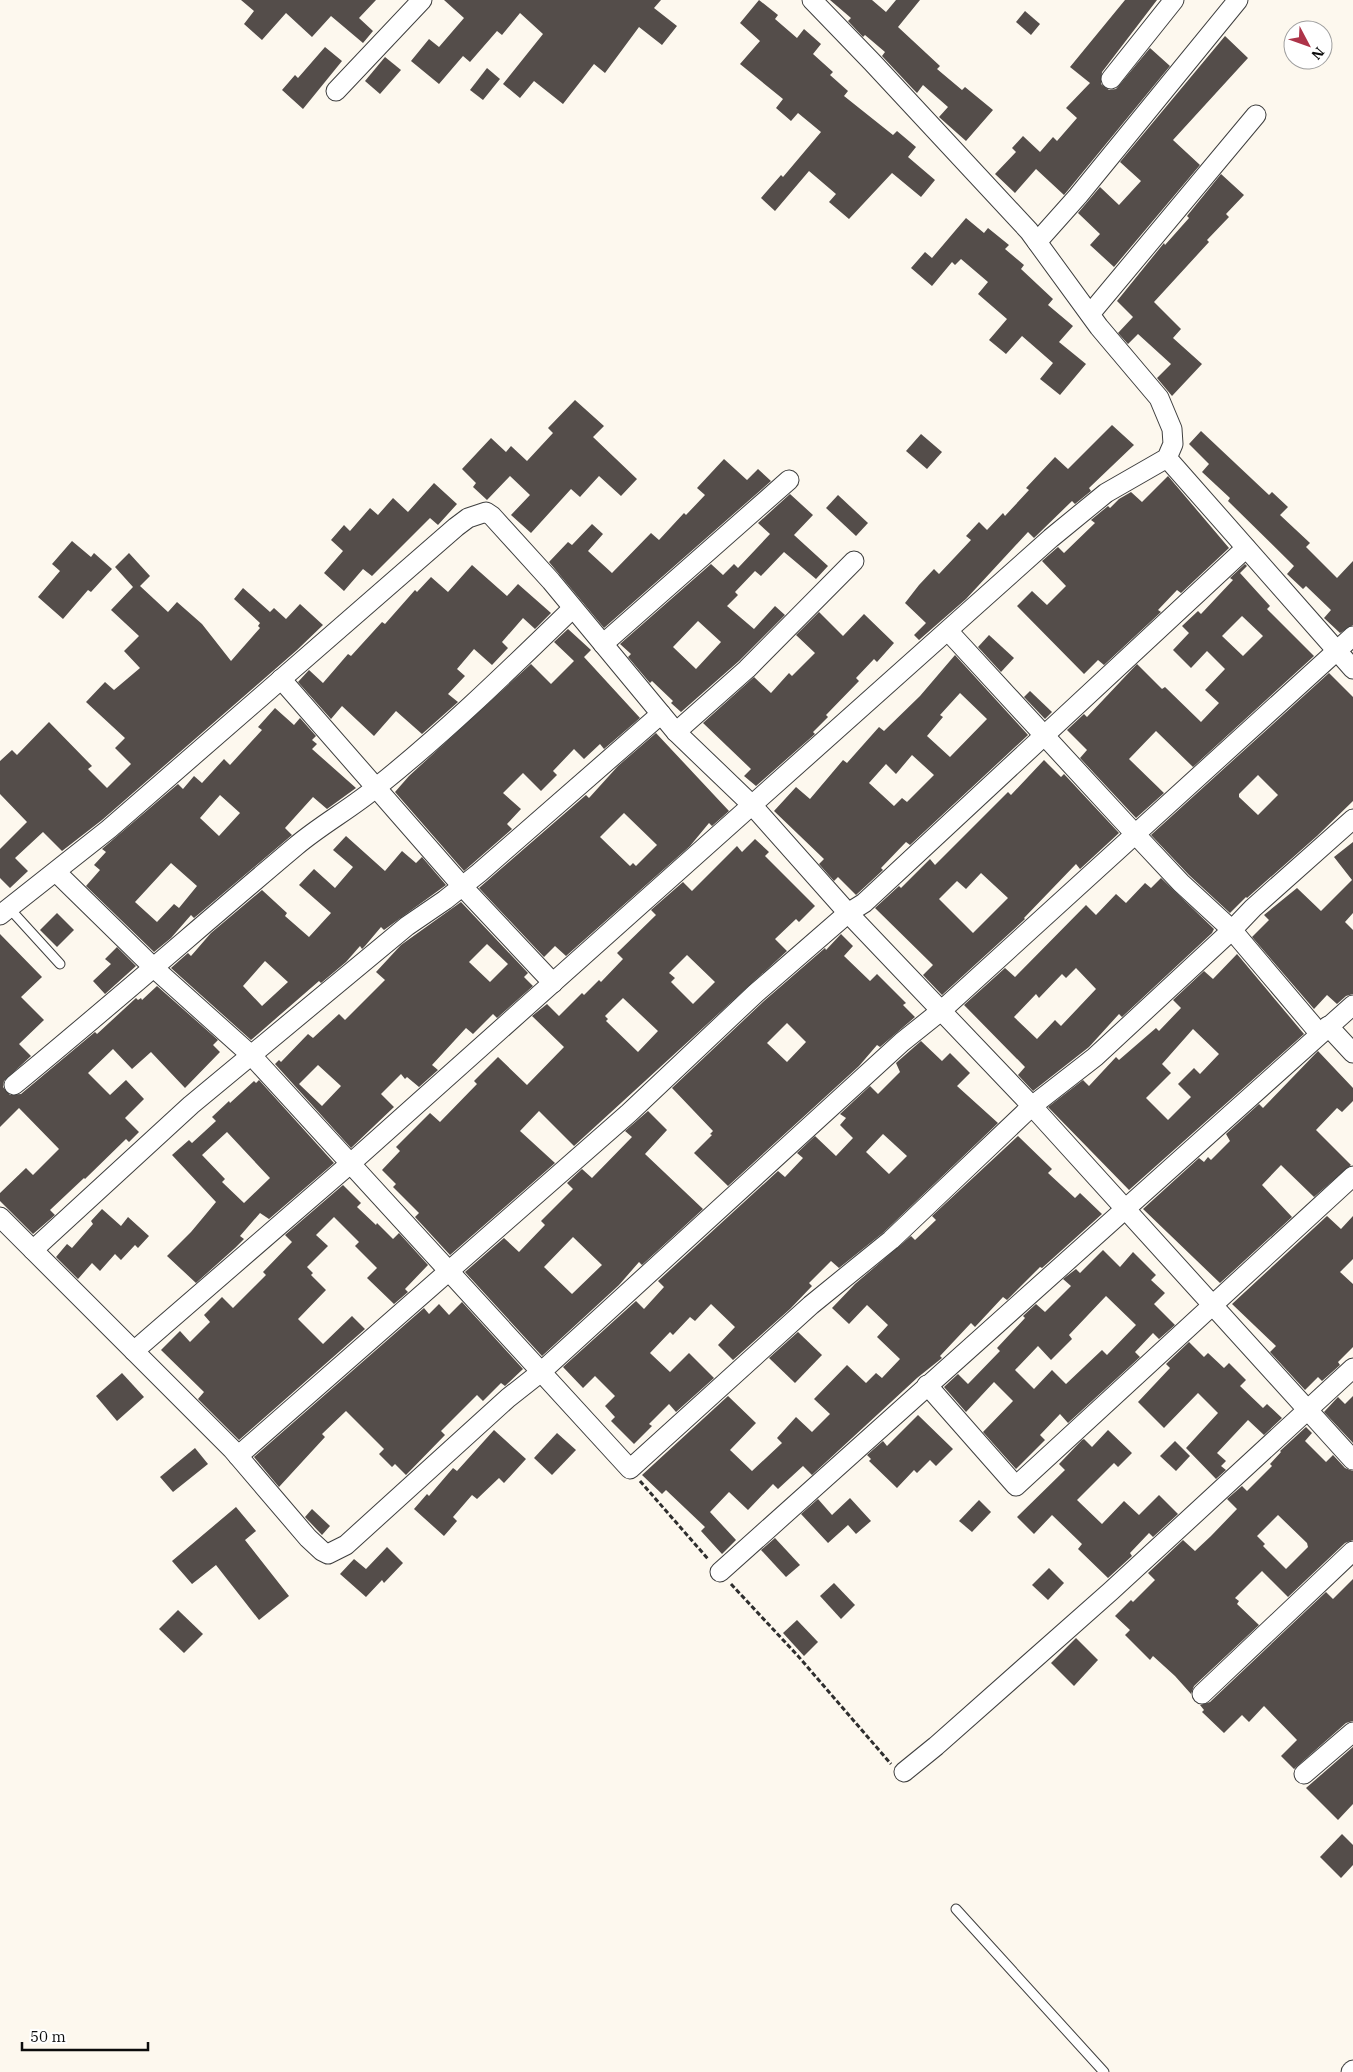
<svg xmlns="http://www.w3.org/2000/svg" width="1353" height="2072" viewBox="0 0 1353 2072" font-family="'IBM Plex Serif',serif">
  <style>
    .building { fill: #544d4a; fill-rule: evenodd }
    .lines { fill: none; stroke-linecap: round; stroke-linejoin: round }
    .service-casing { stroke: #3f3f3f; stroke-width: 11 }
    .minor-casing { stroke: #3f3f3f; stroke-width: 21 }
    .path { stroke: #2e2e2e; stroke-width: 3; stroke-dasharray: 5 2.5; stroke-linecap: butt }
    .service { stroke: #fff; stroke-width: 9 }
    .minor { stroke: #fff; stroke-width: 19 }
  </style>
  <rect width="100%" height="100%" fill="#fdf8ee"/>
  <g class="building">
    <path d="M241 0H376L359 18 373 31 363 43 331 16 312 37 286 13 262 40 244 24 254 11Z"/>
    <path d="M444 0H661L654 8 677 26 662 45 639 27 605 73 594 64 563 104 534 81 520 98 503 84 543 34 520 13 502 35 497 31 470 62 463 56 439 84 411 61 429 39 439 47 464 18Z"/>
    <path d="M759 0 778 15 775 19 797 38 804 29 821 44 813 54 833 72 830 75 848 91 844 96 893 135 897 131 916 147 908 157 935 180 921 197 892 173 849 219 829 202 836 194 809 171 775 211 761 198 781 175 783 177 821 132 798 113 791 121 776 108 783 99 740 64 760 41 740 23Z"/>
    <path d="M830 0H872L886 12 896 0H920L898 27 940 66 937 69 962 90 965 87 993 110 966 141 939 117 948 107 923 85 917 93 913 89 882 56 885 52 865 35 863 37 848 21 851 18Z"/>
    <path d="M1125 0H1157L1102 72 1101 84 1109 90 1116 89 1150 48 1170 66 1064 195 1036 169 1015 193 995 174 1016 152 1012 148 1023 136 1040 152 1053 137 1057 141 1077 118 1066 108 1090 83 1070 67Z"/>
    <path d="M1025 11 1040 24 1031 35 1016 22Z"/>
    <path d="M1225 36 1248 58 1173 140 1200 165 1114 267 1090 245 1100 234 1078 213 1100 187 1119 205 1141 181 1120 162Z"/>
    <path d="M325 47 342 61 303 109 282 90 295 75 298 78Z"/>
    <path d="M385 57 401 70 380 94 365 81Z"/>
    <path d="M487 68 500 79 483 100 470 90Z"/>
    <path d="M1221 174 1244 195 1226 214 1229 217 1207 240 1209 242 1154 302 1181 329 1173 338 1202 364 1172 396 1157 378 1171 364 1138 334 1128 344 1127 343 1118 333 1133 317 1117 301 1164 243 1165 245 1189 218 1187 216Z"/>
    <path d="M966 218 984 233 988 228 1009 245 1005 249 1024 265 1021 269 1053 299 1048 305 1073 326 1059 342 1086 364 1060 395 1040 379 1053 363 1022 336 1006 354 989 340 1007 319 978 294 988 282 961 259 955 265 952 262 932 286 911 268 925 252 932 258Z"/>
    <path d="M575 400 604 426 593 437 637 479 621 496 599 476 580 497 571 489 531 533 511 515 530 495 510 476 487 500 473 487 476 483 462 469 491 438 506 452 511 446 527 461 553 433 548 428Z"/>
    <path d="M1112 425 1134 445 1089 488 1091 491 1075 504 1072 501 1034 538 1028 532 966 599 919 640 914 635 926 623 905 603 919 585 934 569 939 574 971 540 966 536 979 522 987 530 1003 513 1005 516 1029 490 1026 488 1055 457 1068 469Z"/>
    <path d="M1201 431 1269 495 1272 492 1288 507 1280 515 1310 543 1306 547 1337 578 1353 561V625L1340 633 1324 618 1331 610 1306 586 1303 589 1287 574 1294 566 1228 501 1230 498 1202 472 1209 464 1189 444Z"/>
    <path d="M921 434 942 452 927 469 906 451Z"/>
    <path d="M724 459 747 480 758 469 771 481 604 628 549 562 568 542 572 545 592 524 603 534 588 551 612 573 651 533 659 540 684 513 686 515 705 495 697 488Z"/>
    <path d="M1168 476 1229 548 1181 593 1177 590 1158 610 1161 612 1104 665 1098 660 1084 674 1017 606 1032 591 1047 605 1066 586 1042 561 1058 547 1064 553 1095 523 1091 520 1108 506 1110 508 1119 499 1131 492 1142 502Z"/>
    <path d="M434 483 457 504 438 525 430 518 372 576 363 569 344 591 324 573 343 551 331 540 344 525 350 531 370 508 378 515 393 498 408 512Z"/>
    <path d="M790 494 813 515 794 535 828 566 816 579 784 552 761 576 755 571 735 592 738 595 727 606 754 629 775 606 785 615 739 661 681 712 671 703 673 701 652 681 650 683 628 657 631 654 620 644 711 564 723 575 734 564 738 568 770 534 758 523ZM698 621 721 642 696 669 673 647Z"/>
    <path d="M838 495 868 523 856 536 826 508Z"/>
    <path d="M72 541 91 557 94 553 112 569 91 592 88 590 63 619 38 597 60 571 52 564Z"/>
    <path d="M129 553 150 576 140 586 168 612 177 602 202 624 231 661 260 628 258 626 260 623 234 599 243 588 270 612 274 608 286 619 300 604 323 625 297 650 102 820 62 851 43 832 15 858 28 871 10 888 0 878V849L27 822 0 794V761L12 750 17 755 49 722 92 766 88 769 107 788 131 764 115 748 125 738 86 702 105 682 114 690 140 668 124 651 139 636 111 610 133 587 115 567Z"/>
    <path d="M1245 564 1247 566 1240 573 1270 606 1267 609 1314 656 1193 767 1156 731 1129 759 1164 793 1136 818 1080 758 1087 750 1067 730 1084 714 1087 717 1137 664 1162 689 1165 687 1201 722 1219 703 1205 690 1225 669 1207 651 1191 668 1173 650 1189 633 1182 626 1198 611 1201 614 1233 580 1230 578ZM1242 616 1263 636 1243 656 1222 636Z"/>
    <path d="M472 565 507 596 518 584 551 613 535 629 523 618 502 642 508 648 492 665 474 649 457 669 465 676 448 694 458 702 422 734 396 711 374 736 342 706 331 719 298 682 309 670 323 683 348 654 351 656 382 622 385 624 415 590 417 592 431 577 448 592Z"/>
    <path d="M819 612 843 636 864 614 894 643 877 662 874 659 856 678 859 681 826 715 828 717 813 732 815 734 756 786 744 776 751 769 703 723 754 677 771 693 789 673 792 676 815 653 796 635Z"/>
    <path d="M568 629 591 650 584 657 640 718 604 749 600 744 584 759 574 749 553 771 557 775 541 791 523 773 503 793 521 809 507 824 512 829 464 871 395 792 409 776 531 664 551 684 574 661 554 642Z"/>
    <path d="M989 635 1014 658 1001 672 978 647Z"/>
    <path d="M955 655 1028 735 910 845 906 842 881 868 883 870 856 895 838 877 834 881 819 864 824 859 774 811 796 787 810 799 843 760 847 763 879 727 884 731 920 696ZM960 693 987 719 950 757 927 736 943 717 940 715ZM912 755 934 775 907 802 902 798 894 806 869 783 886 764 896 774Z"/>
    <path d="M1329 673 1353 697V801L1317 836 1247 898 1246 897 1230 913 1189 875 1151 835ZM1258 775 1278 795 1258 815 1239 797V794Z"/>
    <path d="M1030 691 1052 712 1045 719 1024 697Z"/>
    <path d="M275 708 294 725 300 718 316 736 312 740 317 744 312 749 356 788 327 809 313 797 285 828 292 835 194 918 191 915 171 938 154 952 86 886 100 870 94 865 106 852 102 849 178 784 183 789 194 776 202 783 224 759 230 765 262 730 258 727ZM220 795 240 813 219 836 200 818ZM171 863 197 886 179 908 174 904 157 922 135 902Z"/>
    <path d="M656 733 729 811 712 826 709 823 690 846 566 956 555 946 544 957 479 888 586 795 589 798 618 766ZM624 813 657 845 636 866 633 863 630 866 600 837Z"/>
    <path d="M1044 760 1061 777 1064 774 1119 833 1080 869 1076 864 1024 918 1025 919 942 995 923 975 933 965 875 908 899 886 901 888 930 859 935 865 1008 792 1011 795ZM981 873 1008 898 973 933 939 899 957 881 966 889Z"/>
    <path d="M346 836 385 871 402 851 416 863 422 857 446 885 384 930 381 927 365 946 362 949 360 946 346 962 321 983 319 981 251 1040 171 968 188 953 191 956 211 933 262 890 287 913 285 916 309 937 331 913 299 885 314 869 335 888 353 867 333 850ZM265 961 288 982 262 1006 243 986Z"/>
    <path d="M755 839 769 852 765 856 815 906 799 922 796 919 775 939 787 951 574 1146 539 1111 520 1131 555 1163 450 1255 415 1217 419 1213 393 1187 396 1184 382 1170 400 1151 396 1147 430 1113 440 1122 477 1084 474 1081 498 1057 527 1085 564 1047 532 1016 547 1004 559 1016 582 993 584 995 599 980 601 982 623 959 617 953 656 915 651 910 683 882 692 891 737 846 742 852ZM687 955 715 982 693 1004 671 982 675 978 669 973ZM623 998 658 1031 638 1052 606 1021 608 1019 605 1016Z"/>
    <path d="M1353 842V913L1345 922 1353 930V994L1346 996 1337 1004 1327 995 1314 1009 1252 937 1269 920 1264 915 1297 888 1321 911 1352 880 1334 857Z"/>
    <path d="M1161 878 1214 929 1212 933 1122 1017 1119 1014 1089 1047 1033 1091 1018 1075 1025 1067 964 1005 1005 968 1015 977 1086 905 1096 915 1116 894 1126 903 1145 883 1151 888ZM1076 968 1096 989 1061 1026 1055 1020 1037 1039 1014 1017 1036 994 1039 998 1062 974 1066 978Z"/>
    <path d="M461 902 528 973 524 977 533 986 497 1018 493 1014 473 1034 466 1028 432 1065 438 1070 419 1087 407 1077 405 1079 401 1074 381 1094 394 1107 351 1148 275 1064 279 1060 281 1062 308 1034 313 1038 339 1014 345 1020 385 980 376 972 401 945ZM487 944 508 964 490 982 469 962ZM318 1065 341 1086 322 1106 299 1084Z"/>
    <path d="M57 913 74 930 57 947 40 930Z"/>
    <path d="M0 934 42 977 21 997 44 1020 19 1044 31 1056 4 1081 3 1087 10 1095 21 1094 95 1032 97 1034 136 998 138 1000 141 998 142 1000 157 986 218 1040 213 1045 220 1052 185 1088 151 1052 132 1069 113 1049 88 1073 110 1095 126 1080 144 1099 125 1118 139 1132 129 1142 126 1139 85 1179 84 1178 50 1210 55 1215 33 1234 0 1201V1193L26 1168 33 1175 59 1149 19 1108 0 1127Z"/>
    <path d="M841 934 853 946 844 956 870 981 877 974 906 1003 903 1005 915 1017 880 1047 877 1045 859 1066 728 1186 694 1153 712 1135 710 1134 713 1131 672 1088 764 1001 825 948 826 950ZM787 1023 806 1042 787 1062 767 1043Z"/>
    <path d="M117 947 136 966 105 994 93 981 111 964 105 959Z"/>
    <path d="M1237 954 1304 1034 1129 1190 1048 1107 1083 1080 1089 1086 1116 1057 1119 1060 1156 1028 1159 1031 1181 1008 1173 1000 1204 971 1213 979ZM1193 1029 1219 1054 1200 1074 1194 1068 1178 1084 1191 1097 1168 1120 1146 1098 1171 1073 1162 1064Z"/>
    <path d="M921 1041 942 1061 950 1053 970 1073 957 1086 998 1123 884 1232 839 1268 831 1261 809 1283 812 1286 790 1309 733 1360 718 1345 735 1327 711 1304 695 1321 690 1317 673 1335 670 1332 650 1353 651 1354 670 1372 689 1353 714 1378 676 1412 669 1404 649 1424 652 1426 634 1444 611 1421 615 1417 605 1406 615 1396 595 1376 583 1388 563 1367 636 1301 644 1309 664 1287 658 1281 778 1171 785 1177 803 1158 797 1153 815 1136 836 1156 853 1138 840 1125 846 1118 840 1114 870 1086 878 1094 900 1072 896 1063ZM883 1134 907 1156 889 1174 866 1152Z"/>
    <path d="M1318 1051 1353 1088V1101L1342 1112 1337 1108 1316 1130 1351 1165 1314 1197 1281 1165 1262 1185 1292 1217 1220 1283 1143 1209 1199 1158 1204 1162 1208 1157 1211 1160 1230 1141 1226 1134 1259 1104 1263 1108Z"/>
    <path d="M259 1080 334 1163 269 1219 260 1213 240 1236 244 1239 235 1248 196 1283 167 1256 191 1232 216 1202 172 1155 189 1140 192 1143 216 1121 212 1117 229 1101 230 1103 254 1081 256 1083ZM227 1132 270 1178 244 1203 222 1182 225 1179 202 1155Z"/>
    <path d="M648 1111 667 1130 645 1154 703 1209 642 1265 639 1262 619 1285 542 1356 465 1272 504 1238 519 1252 545 1225 541 1221 573 1189 567 1183 582 1169 592 1178 632 1137 625 1131ZM573 1237 602 1265 572 1294 544 1267Z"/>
    <path d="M1018 1136 1052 1169 1048 1173 1075 1198 1080 1193 1102 1214 1042 1268 1040 1267 1007 1300 1003 1297 975 1327 971 1323 940 1356 942 1358 917 1378 812 1475 803 1466 778 1489 773 1484 748 1510 729 1492 710 1512 736 1540 722 1554 701 1531 705 1527 666 1490 662 1494 642 1475 728 1396 756 1423 730 1450 752 1471 782 1443 777 1438 796 1417 812 1432 830 1414 814 1399 847 1365 866 1383 876 1373 882 1378 900 1359 877 1337 888 1325 867 1305 849 1324 832 1308 855 1284 911 1236 915 1240 936 1220 932 1216Z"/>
    <path d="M343 1185 361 1203 357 1207 376 1225 377 1223 393 1239 399 1233 428 1265 405 1289 408 1292 394 1304 367 1278 377 1268 355 1246 359 1242 334 1217 316 1235 328 1246 307 1267 313 1273 311 1275 326 1290 298 1319 323 1344 352 1316 365 1329 239 1440 198 1399 204 1392 161 1350 180 1331 190 1342 210 1322 204 1315 222 1297 233 1308 266 1275 263 1272 292 1242 285 1235Z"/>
    <path d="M102 1209 121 1226 128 1217 149 1236 138 1248 135 1245 121 1260 115 1254 100 1271 92 1263 78 1279 56 1257 67 1244 72 1248 93 1224 91 1221Z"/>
    <path d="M1327 1216 1341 1229 1353 1216V1259L1340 1272 1353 1284V1347L1338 1362 1340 1365 1322 1381 1318 1377 1305 1390 1270 1352 1276 1346 1232 1304Z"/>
    <path d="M1103 1250 1120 1267 1133 1252 1156 1275 1151 1280 1165 1293 1154 1304 1175 1325 1159 1339 1153 1333 1135 1352 1140 1357 1068 1423 1060 1414 1040 1435 1045 1440 1016 1469 983 1432 1013 1401 994 1382 966 1412 944 1387 958 1374 968 1384 1000 1351 997 1348 1025 1318 1023 1316 1036 1304 1045 1312 1071 1286 1063 1279 1076 1269 1080 1273ZM1106 1296 1136 1325 1107 1355 1102 1350 1066 1384 1052 1370 1034 1389 1015 1370 1038 1346 1051 1360 1072 1339 1069 1335Z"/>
    <path d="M462 1302 523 1369 505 1386 501 1383 483 1401 477 1395 441 1431 445 1435 406 1475 395 1464 392 1467 379 1454 384 1449 346 1411 322 1434 325 1437 279 1487 254 1457 424 1308 429 1314 439 1304 449 1315Z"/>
    <path d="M798 1332 822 1355 795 1383 769 1358Z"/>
    <path d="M1189 1342 1204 1357 1208 1353 1224 1368 1229 1363 1246 1380 1240 1386 1263 1408 1267 1404 1282 1418 1264 1435 1248 1420 1217 1453 1226 1461 1221 1466 1226 1470 1216 1479 1186 1448 1218 1413 1198 1393 1164 1428 1138 1402 1170 1368 1166 1364Z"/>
    <path d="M122 1373 144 1397 117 1421 96 1396Z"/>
    <path d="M1353 1396V1443L1324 1412 1338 1397 1345 1404Z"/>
    <path d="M918 1415 953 1449 936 1466 930 1460 917 1473 914 1470 897 1488 869 1461 871 1459 867 1455 883 1441 887 1446Z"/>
    <path d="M1306 1427 1312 1433 1305 1441 1326 1462 1333 1455 1345 1468 1353 1471V1540L1345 1543 1288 1597 1262 1571 1235 1598 1239 1601 1237 1604 1259 1625 1194 1686 1191 1694 1175 1676 1153 1656 1150 1660 1125 1635 1130 1630 1115 1616 1131 1600 1133 1602 1155 1580 1148 1573 1183 1540 1195 1551 1211 1536 1237 1509 1227 1499 1242 1486 1247 1491 1272 1466 1270 1464 1281 1452 1280 1451ZM1278 1515 1307 1543 1308 1547 1286 1569 1263 1546 1265 1544 1257 1536Z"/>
    <path d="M494 1430 526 1459 504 1483 499 1478 477 1499 472 1495 453 1517 457 1521 444 1536 414 1509 427 1494 429 1496 453 1468 457 1471Z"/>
    <path d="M1108 1430 1132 1453 1118 1467 1114 1463 1077 1500 1102 1524 1124 1501 1139 1515 1159 1495 1178 1514 1153 1537 1149 1533 1130 1553 1132 1556 1108 1578 1078 1549 1082 1544 1052 1515 1034 1534 1017 1517 1065 1470 1059 1464 1082 1440 1084 1439 1092 1447Z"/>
    <path d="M557 1433 576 1450 552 1475 534 1458Z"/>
    <path d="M1175 1441 1190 1456 1176 1471 1160 1456Z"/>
    <path d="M195 1448 208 1464 173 1492 160 1477Z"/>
    <path d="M850 1498 871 1521 856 1534 848 1525 828 1543 801 1514 818 1499 832 1515Z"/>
    <path d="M979 1500 991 1512 972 1532 959 1521Z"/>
    <path d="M236 1507 256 1531 245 1540 289 1596 259 1620 216 1565 192 1584 172 1561Z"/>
    <path d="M312 1509 330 1526 322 1535 305 1517Z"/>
    <path d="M775 1538 800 1565 786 1577 761 1550Z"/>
    <path d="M387 1547 403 1563 384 1583 382 1580 366 1597 340 1574 354 1559 366 1569Z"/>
    <path d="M1049 1568 1064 1583 1048 1600 1032 1585Z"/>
    <path d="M1353 1579V1721L1346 1723 1294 1769 1281 1756 1297 1740 1264 1706 1249 1722 1242 1715 1224 1733 1202 1712 1204 1710 1200 1705 1210 1702 1326 1592 1333 1599Z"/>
    <path d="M834 1583 855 1605 841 1619 820 1596Z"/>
    <path d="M178 1610 203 1634 184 1653 159 1629Z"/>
    <path d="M797 1620 818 1642 804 1656 783 1633Z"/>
    <path d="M1076 1638 1098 1660 1074 1686 1051 1663Z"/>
    <path d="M1353 1747V1804L1338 1820 1306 1788Z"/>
    <path d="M1342 1834 1353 1845V1865L1341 1878 1320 1857Z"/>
  </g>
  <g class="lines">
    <g class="service-casing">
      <g id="service">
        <path d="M9 908 60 964"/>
        <path d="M956 1909 1104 2072"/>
      </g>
    </g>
    <g class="minor-casing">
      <g id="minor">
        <path d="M1111 79 1174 0"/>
        <path d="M336 91 422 0"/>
        <path d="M1037 242 1078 196 1238 0"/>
        <path d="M1090 314 1256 115"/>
        <path d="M1167 458 1353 669"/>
        <path d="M949 632 1136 835 1181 883 1232 930 1320 1034"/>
        <path d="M603 644 789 480"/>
        <path d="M281 679 462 886 553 983"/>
        <path d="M676 732 747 669 854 561"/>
        <path d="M56 872 154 968 252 1056 630 1469 811 1305 891 1240 1032 1106 1095 1057 1232 930 1253 908 1353 819"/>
        <path d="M0 915 109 829 456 527 468 518 486 512 492 516 551 581 676 732 752 805 848 913 1032 1106 1353 1460"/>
        <path d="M1328 1026 1353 1053"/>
        <path d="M14 1085C109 1007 201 926 296 846 322 824 352 808 378 786 447 731 510 669 573 608"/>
        <path d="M0 1217 232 1449 308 1538 322 1551 328 1554 346 1545 508 1398 541 1372 902 1042 942 1010 1353 636"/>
        <path d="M33 1250 191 1105 407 926 445 900 479 873 661 714"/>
        <path d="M134 1351 351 1163 1051 538 1106 493 1167 458 1173 444 1172 429 1159 398 1099 327 1029 231 872 62 812 0"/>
        <path d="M927 1385 1016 1486 1353 1176"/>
        <path d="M238 1456 629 1113 756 993 848 913 864 903 1246 548"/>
        <path d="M720 1572 1353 1005"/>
        <path d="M1202 1694 1353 1551"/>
        <path d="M904 1772 936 1746 1111 1591 1353 1368"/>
        <path d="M1304 1774 1353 1732"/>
        <path d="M1351 2072 1353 2070"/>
      </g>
    </g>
    <g class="path">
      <path d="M640 1481 708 1559"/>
      <path d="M731 1584 798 1656 891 1764"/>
    </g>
    <use href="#service" class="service"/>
    <use href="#minor" class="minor"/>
  </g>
  <g transform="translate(1308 45) rotate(131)"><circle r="24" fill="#ffffff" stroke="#9e9e9e"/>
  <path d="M0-4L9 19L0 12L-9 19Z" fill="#ad3449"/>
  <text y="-8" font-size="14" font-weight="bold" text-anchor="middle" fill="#0c0c0c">N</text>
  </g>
  <path d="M22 2042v8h126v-8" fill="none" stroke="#0c0c0c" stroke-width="2.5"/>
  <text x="30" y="2042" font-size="15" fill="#0c0c0c" stroke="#ffffff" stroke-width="4" paint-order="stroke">50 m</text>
</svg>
